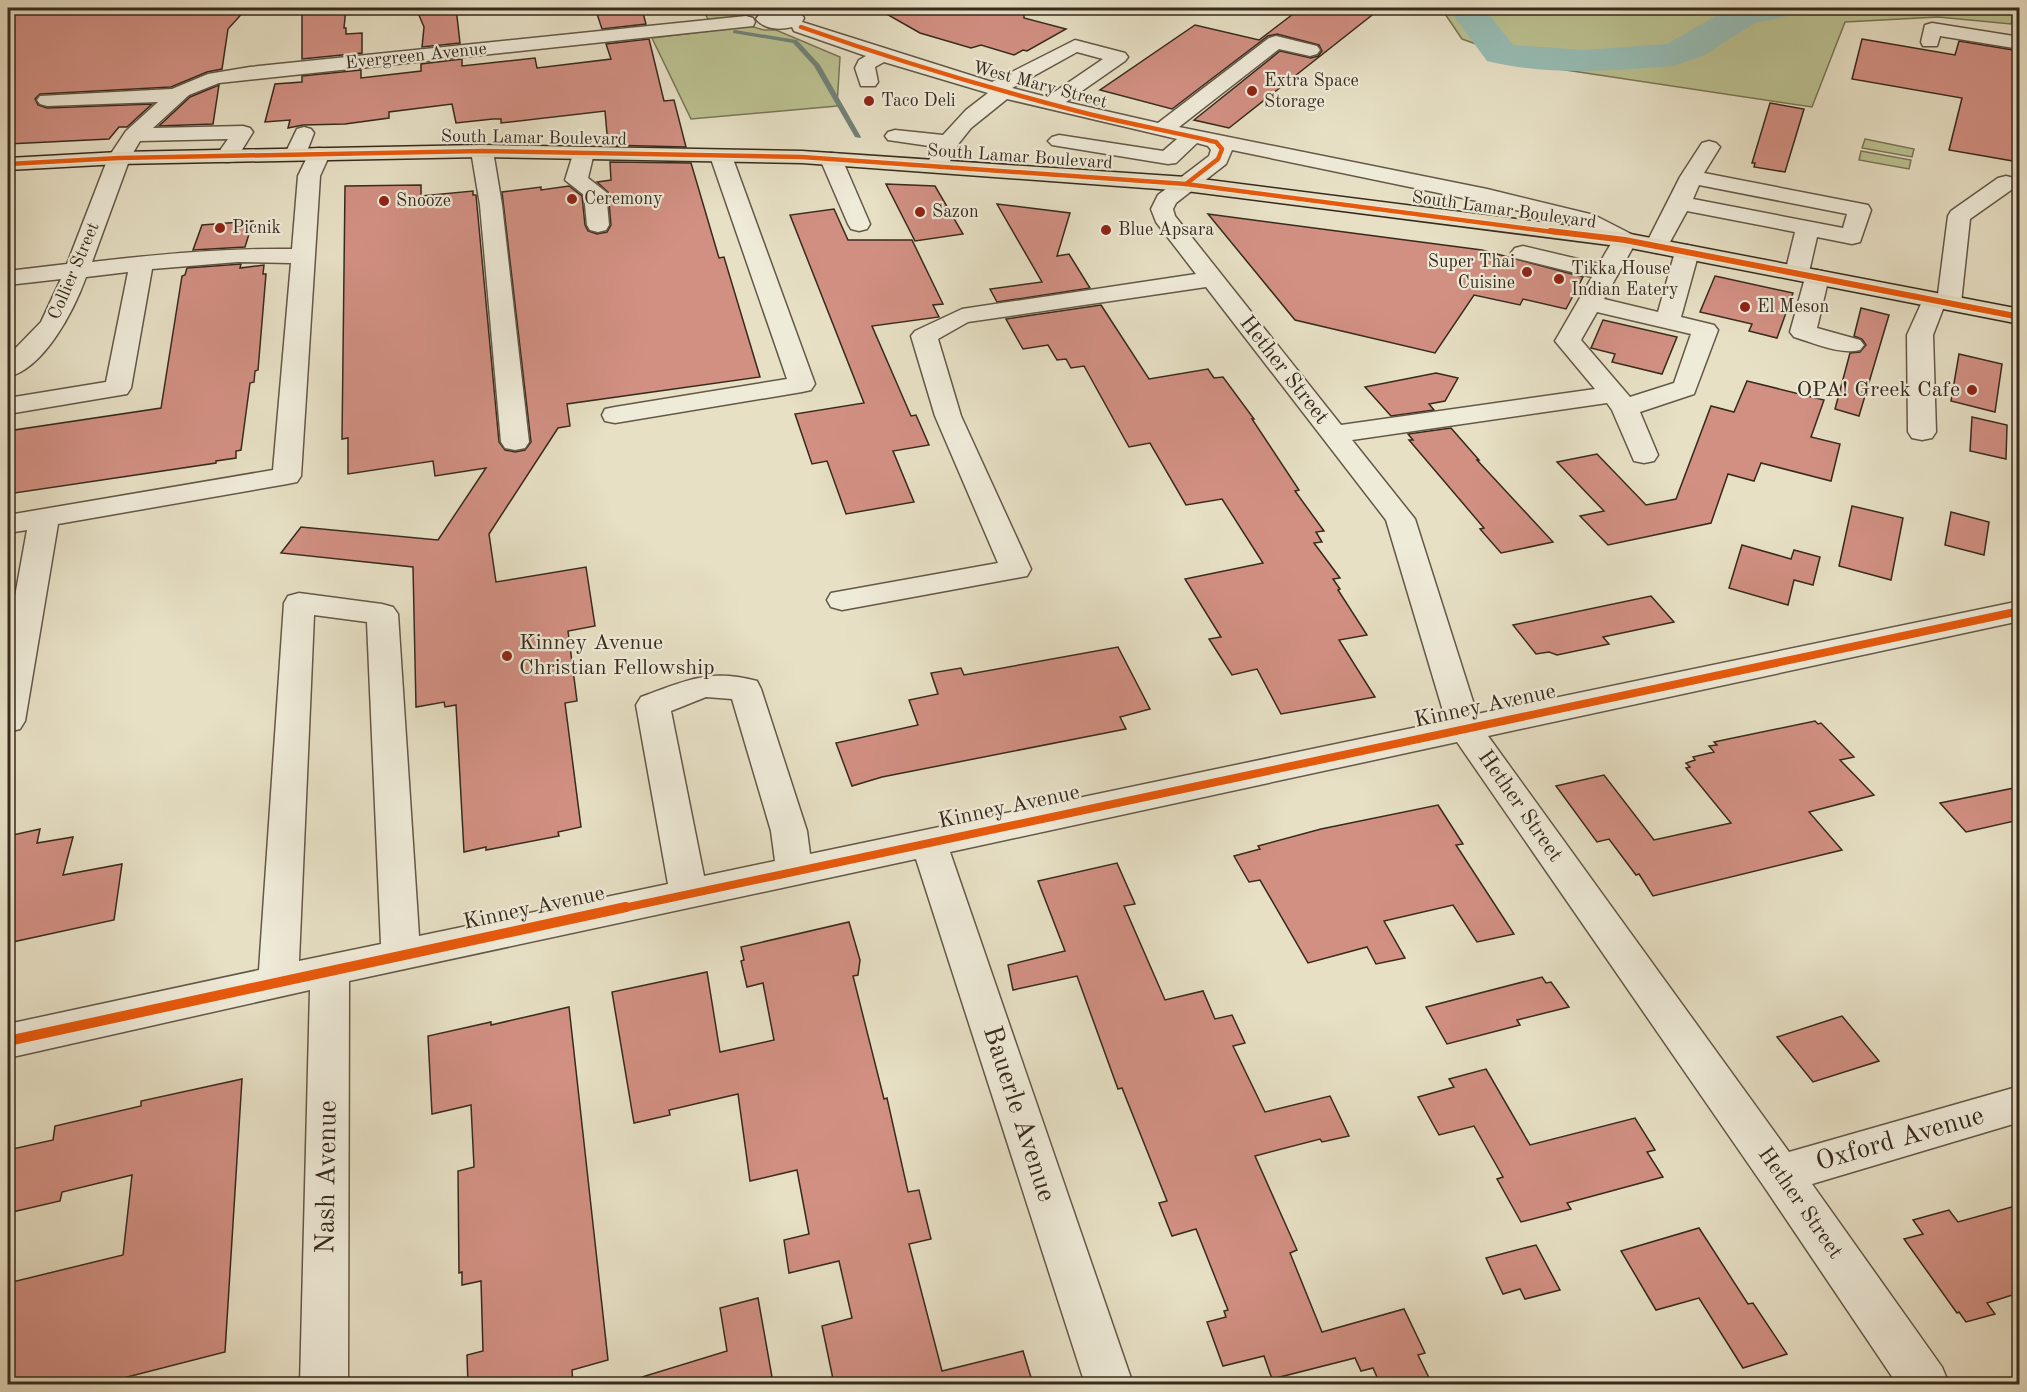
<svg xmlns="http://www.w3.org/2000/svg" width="2027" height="1392" viewBox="0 0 2027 1392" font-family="'Old Standard TT',serif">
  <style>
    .green { fill: #bbc191; stroke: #797657; stroke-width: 1.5 }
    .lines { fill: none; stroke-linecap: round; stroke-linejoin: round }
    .stream { fill: #718278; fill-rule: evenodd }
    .river { fill: #97bdb5; fill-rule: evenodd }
    .building { fill: #d29083; stroke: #372a1d; stroke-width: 1.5 }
    .minor-casing { stroke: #635847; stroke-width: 3 }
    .major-casing { stroke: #372a1d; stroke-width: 3 }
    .minor { fill: #efebd9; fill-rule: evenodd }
    .major { fill: #e7e0c5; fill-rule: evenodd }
    .cycleway-far3-casing { stroke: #efebd9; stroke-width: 7 }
    .cycleway-far2-casing { stroke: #efebd9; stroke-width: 9 }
    .cycleway-far1-casing { stroke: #efebd9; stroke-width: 11 }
    .cycleway-casing { stroke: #efebd9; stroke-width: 14 }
    .cycleway-far3 { stroke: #e8590c; stroke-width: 4.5 }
    .cycleway-far2 { stroke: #e8590c; stroke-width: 6 }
    .cycleway-far1 { stroke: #e8590c; stroke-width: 8 }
    .cycleway { stroke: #e8590c; stroke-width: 10 }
    .poi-dot { fill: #8f2418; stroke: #efebd9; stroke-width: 2 }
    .labels { text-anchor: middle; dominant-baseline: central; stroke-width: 4.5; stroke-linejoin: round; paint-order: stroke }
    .far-street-label { font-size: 18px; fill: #372a1d; stroke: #efebd9 }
    .far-poi-label { font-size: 18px; fill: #372a1d; stroke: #efebd9; text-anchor: start }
    .street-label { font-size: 22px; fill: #372a1d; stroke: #efebd9 }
    .poi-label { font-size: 22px; fill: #372a1d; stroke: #efebd9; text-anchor: end }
    .near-street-label { font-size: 27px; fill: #372a1d; stroke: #efebd9 }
  </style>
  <rect width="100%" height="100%" fill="#e7e0c5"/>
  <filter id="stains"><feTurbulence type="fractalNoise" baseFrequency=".00333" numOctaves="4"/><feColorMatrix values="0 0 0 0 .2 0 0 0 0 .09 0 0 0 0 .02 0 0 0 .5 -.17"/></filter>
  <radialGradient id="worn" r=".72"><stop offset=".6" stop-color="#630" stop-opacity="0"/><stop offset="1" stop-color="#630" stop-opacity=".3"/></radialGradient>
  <g class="green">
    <path d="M702 8H747L750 12 745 17 709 21Z"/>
    <path d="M1441 8H2019L2020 9H2015L2011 24 1938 17 1845 22 1812 107 1539 66 1462 39Z"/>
    <path d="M750 26 764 30H776L840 57 837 106 691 119 652 38Z"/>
    <path d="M1865 139 1914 149 1912 157 1862 148Z"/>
    <path d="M1861 151 1911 160 1909 169 1859 160Z"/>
  </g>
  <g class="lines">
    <g class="stream">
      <path d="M727 8H733L735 10 730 11Z"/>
      <path d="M735 30 797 40 820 65 861 137 860 138 855 137 814 66 793 43 733 33V31Z"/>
    </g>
    <path class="river" d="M1448 8H1484L1513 45 1584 50 1667 44 1730 8H1793L1788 16 1755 23 1703 56 1673 66C1610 71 1548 76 1487 61Z"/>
  </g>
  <g class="building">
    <path d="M8 8H247L228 29 222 69 207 72 171 87 40 94 35 99 38 105 47 108 152 104 127 127H119L109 139 8 144Z"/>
    <path d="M302 8H346L344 28H346V34L362 33V53L302 59Z"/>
    <path d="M416 8H456L460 43 422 47 424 27Z"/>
    <path d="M876 8H1024V18L1066 29 1027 51 1023 50 1014 55 981 45 971 48 920 33Z"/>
    <path d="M1301 8H1381L1229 128 1194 120 1280 51 1311 58 1318 56 1322 51 1319 45 1277 34 1268 36 1172 109 1100 90 1195 25 1259 40Z"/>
    <path d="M642 9 646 24 602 29 597 14Z"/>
    <path d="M649 39 664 101 674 100 686 147 608 145 605 111 501 123V119H493L456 123 452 104 389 112V118L345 124 303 125 288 128 290 120 265 122 275 84 302 82V76L361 70V78L421 71V64L462 59V66L535 58 537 68 611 59 606 44Z"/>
    <path d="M1862 39 1955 55 1959 41 2019 51V162L1949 150 1962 98 1852 79Z"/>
    <path d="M219 85 213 124 159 126 190 97Z"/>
    <path d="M1770 103 1804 109 1785 172 1754 167 1755 163H1752Z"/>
    <path d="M610 162 691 163 719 258 724 257 760 377 567 404 570 426 558 428 489 534 496 582 586 567 595 626 568 631 577 701 565 703 581 827 558 832 559 836 486 850V847L464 852 456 705 445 707 444 702 416 707 413 567 281 553 301 527 438 540 486 468 435 476 433 461 348 474V438L342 439 345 186 421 185V196L473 191V195H476L499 442 505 450 515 452 525 450 531 442 502 192 541 187V190L569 186 582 196 585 225 588 231 597 234 607 232 611 225 608 192 597 182 611 180Z"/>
    <path d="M886 184 935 186 963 234 915 241Z"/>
    <path d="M997 204 1070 213 1057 256 1069 254 1090 288 997 302 990 289 1042 282Z"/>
    <path d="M834 209 848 240H912L943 304 933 305 939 317 872 326 911 416 916 415 929 445 893 451 914 502 846 514 827 461 812 464 795 414 864 403 790 215Z"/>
    <path d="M1208 214 1482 250 1583 277 1566 309 1523 299 1520 305 1474 295 1435 353 1295 320Z"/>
    <path d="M253 221 245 247 193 250 202 225Z"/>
    <path d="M241 264 240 268 264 265 263 274H266L258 370 255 371 254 382 250 383 241 450 236 451V458L216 461V463L8 494V431L161 408 182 276 185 275 187 268Z"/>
    <path d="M1715 276 1793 293 1777 338 1749 331 1752 324 1700 312Z"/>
    <path d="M1101 305 1149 379 1208 369 1214 378 1223 377 1254 419H1252L1299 490 1295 491 1324 531 1316 532 1322 542 1314 543 1340 578 1333 579 1340 589 1338 590 1367 635 1339 640 1375 697 1281 714 1257 669 1232 675 1209 639 1221 637 1185 579 1263 563 1222 499 1186 505 1150 443 1129 447 1084 366 1071 368 1066 359 1057 360 1048 345 1023 349 1006 319Z"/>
    <path d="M1861 308 1889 315 1859 416 1835 409 1850 353 1860 352 1866 345 1862 339 1854 336Z"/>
    <path d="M1603 320 1677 337 1662 374 1612 362 1615 354 1591 348Z"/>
    <path d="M1959 354 2002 364 1995 412 1951 401Z"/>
    <path d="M1436 373 1458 378 1445 401 1429 404 1434 410 1391 416 1365 387Z"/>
    <path d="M1747 381 1824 400 1811 437 1840 444 1831 481 1761 463 1754 481 1728 474 1711 523 1608 545 1580 516 1604 511 1557 462 1597 454 1646 505 1676 499 1711 406 1734 412Z"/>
    <path d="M1972 417 2007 425 2006 459 1970 451Z"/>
    <path d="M1451 428 1479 460H1477L1553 542 1501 553 1480 529 1484 528 1409 440H1413L1408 434Z"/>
    <path d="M1852 506 1903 518 1891 580 1839 566Z"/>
    <path d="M1951 512 1989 522 1984 555 1945 545Z"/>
    <path d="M1742 545 1791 559 1794 550 1820 557 1813 585 1794 580 1788 605 1729 588Z"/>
    <path d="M1651 596 1674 622 1603 637 1609 644 1557 655 1549 652 1536 654 1513 625Z"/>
    <path d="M1118 647 1150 709 1120 717 1126 729 882 777 852 786 836 743 918 725 909 700 938 694 931 673 961 668 964 675Z"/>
    <path d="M1815 721 1818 724 1821 723 1854 757 1840 760 1874 795 1809 812 1842 850 1653 896 1639 874 1636 875 1609 839 1597 842 1556 786 1604 775 1654 840 1731 823 1686 768 1690 767 1686 763 1695 760 1693 757 1714 752 1709 746 1717 745 1714 742Z"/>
    <path d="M2019 787V820L1966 832 1940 803Z"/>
    <path d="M1438 805 1463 844 1456 845 1514 934 1477 942 1453 905 1384 921 1405 958 1376 964 1367 947 1308 963 1260 880 1249 882 1234 856 1260 849 1258 846 1321 829Z"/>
    <path d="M40 829 37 843 73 837 63 875 122 864 114 920 8 943V836Z"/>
    <path d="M1117 863 1135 904 1124 906 1165 1000 1203 991 1215 1019 1232 1015 1245 1043 1233 1046 1265 1112 1330 1096 1349 1136 1322 1142 1320 1139 1255 1156 1297 1250 1290 1253 1322 1332 1404 1309 1425 1353 1418 1355 1432 1384H1380L1373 1368 1361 1371 1355 1358 1272 1379 1264 1356 1223 1366 1207 1322 1226 1317 1224 1311 1228 1310 1196 1229 1172 1236 1159 1203 1167 1201 1122 1088 1118 1089 1077 976 1013 990 1008 965 1065 951 1038 881Z"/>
    <path d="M849 922 860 960 858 975 853 976 884 1099 887 1098 908 1192 919 1190 931 1239 909 1244 942 1371 1023 1351 1033 1384H834L822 1326 852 1318 839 1261 789 1273 784 1240 809 1234 797 1170 750 1181 738 1094 669 1110 670 1115 634 1123 612 992 707 972 720 1052 774 1040 763 983 747 987 741 961 744 960 741 947Z"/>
    <path d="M1542 977 1546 983 1551 982 1569 1007 1517 1020 1520 1025 1447 1044 1426 1007Z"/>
    <path d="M569 1007 608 1360 572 1370 573 1384H468L467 1355 483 1351 481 1281 462 1285V1272L459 1273 458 1171 474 1167 471 1105 432 1114 428 1036 491 1022V1025Z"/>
    <path d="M1842 1016 1879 1061 1813 1082 1777 1037Z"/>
    <path d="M1486 1069 1530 1145 1635 1118 1655 1150 1647 1152 1663 1177 1567 1203 1571 1209 1521 1222 1497 1179 1503 1177 1474 1126 1439 1135 1418 1097 1454 1087 1449 1079Z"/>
    <path d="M242 1079 225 1352 100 1384H8V1283L123 1255 132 1175 62 1192 60 1201 8 1213V1150L53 1140 55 1126 141 1106V1101Z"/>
    <path d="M2019 1205V1293L1987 1303 1995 1314 1966 1322 1959 1312 1957 1313 1904 1239 1923 1234 1913 1220 1949 1210 1958 1222Z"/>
    <path d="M1699 1228 1748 1304 1753 1303 1787 1354 1743 1368 1699 1298 1656 1310 1621 1251Z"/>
    <path d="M1536 1245 1560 1290 1525 1299 1520 1289 1503 1294 1486 1258Z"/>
    <path d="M758 1298 772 1377 744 1384H643L642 1377 727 1351 720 1308Z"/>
  </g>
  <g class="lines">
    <g class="minor-casing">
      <g id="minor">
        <path d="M776 8 799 10 804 18 802 22 992 82 1075 40 1125 53 1128 57 1125 61 1066 102 1158 123 1269 38 1276 36 1317 46 1320 50 1317 54 1310 56 1279 49 1179 127 1487 189 1594 215 1633 235 1637 240 1604 299 1658 312 1675 252 1679 247 1687 245 1695 247 1699 252 1681 317 1714 325 1718 330 1694 394 1640 412 1658 455 1654 461 1644 463 1634 461 1612 410 1607 403 1352 440 1415 519 1477 714 2020 601V621L1488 736 1789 1152 2020 1086V1122L1812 1184 1942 1367 1949 1384H1897L1765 1188 1457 742 950 852 1133 1384H1085L916 859 349 981 348 1384H300L310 990 8 1058V1024L259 970 284 603 288 596 299 593 382 604 393 607 398 614 419 936 668 884 636 705 641 697C685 681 709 668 757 681L761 689 807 831 810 854 1446 721 1386 520 1206 287 968 322 938 339 961 416 1031 569 1027 576 1016 578 842 610 831 607 827 600 831 593 998 563 935 416 911 336 915 331 962 309 1196 274 1156 222 1151 209 1158 195 1209 156 1211 150 1208 146 1197 143 1176 163 1168 164 1052 145 1048 141 1052 137 1059 135 1163 151 1177 139 1007 99 971 128 959 143 945 171 937 172 929 171 926 166 936 147 888 140 885 136 888 132 895 130 943 135 966 110 988 93 884 62 875 67 878 82 875 86H861L855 68 859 60 866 56 794 31 792 27C779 30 765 30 756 19L762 11ZM1077 52 1103 59 1047 97 1012 88ZM1232 150 1487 203 1578 225 1612 242 1599 264 1523 246 1515 248 1511 253 1515 258 1592 277 1555 341 1595 389 1341 425 1175 216 1173 209 1176 203 1226 164ZM1597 312 1691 334 1674 383 1630 397 1581 340ZM314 615 367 622 381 944 299 961ZM706 697 732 699 771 831 775 861 704 876 671 711Z"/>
        <path d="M746 16 753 18 755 22 753 26 219 83 189 95 153 128 243 126 250 128 253 132 235 161 227 162 219 161 216 156 228 139 140 141 130 158 92 262C159 254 224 248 292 249L298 176 311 149 319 148 327 149 330 154 320 176 301 476 297 482 287 484 58 524 25 721 20 729 8 732V635L27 530 8 533V515L273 470 291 263 238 262 152 269 131 388 127 394 8 414V398L106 382 128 272 86 277C74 310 45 368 8 377V356L41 322 61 279 8 285V271L67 264 108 158 126 131 158 102 47 106 40 104 37 100 40 96 172 89 208 74 250 67Z"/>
        <path d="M1932 23 2020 37V49L1940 36 1937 46H1923L1921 42 1925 25Z"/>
        <path d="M304 127 311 129 314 133 304 159 296 160 288 159 285 154 297 129Z"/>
        <path d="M1709 141 1716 143 1720 147 1704 173 1868 205 1871 210 1860 242 1852 244 1817 237 1809 272 1817 270 1825 272 1829 277 1817 328 1860 340 1864 345 1860 350C1840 355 1814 343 1794 337L1790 332 1805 278 1797 280 1789 278 1785 273 1795 232 1687 211 1665 251 1657 253 1649 251 1645 246 1680 177 1702 143ZM1699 185 1847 214 1843 228 1693 199Z"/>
        <path d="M482 145 490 146 493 151 502 205 529 442 525 448 515 450 505 448 501 442 480 205 471 151 474 146Z"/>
        <path d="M583 147 591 148 594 153 588 178 606 192 609 225 606 230 598 232 590 230 587 225 584 195 565 180 575 148Z"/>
        <path d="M721 150 729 151 732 156 815 384 811 390 802 392 615 423 605 421 602 415 605 409 615 407 787 379 710 156 713 151Z"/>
        <path d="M831 153 839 154 842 159 870 224 867 229 859 231 851 229 848 224 820 159 823 154Z"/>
        <path d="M2006 176 2014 178 2017 183 2014 188 1970 219 1961 303 1958 308 1943 309 1933 335 1936 432 1932 438 1922 440 1912 438 1908 432 1907 335 1925 295 1938 294 1948 216 1951 211 1998 178Z"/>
      </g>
    </g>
    <g class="major-casing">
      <path id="major" d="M482 145 802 151 1186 177 1625 233 2020 309V324L1625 247 1186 191 802 163 482 157 119 164 8 170V158L119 152Z"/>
    </g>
    <use href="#minor" class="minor"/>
    <use href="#major" class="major"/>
    <g class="cycleway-far3-casing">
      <g id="cycleway-far3">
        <path d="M801 27C892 59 984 87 1077 111 1123 123 1170 131 1216 142L1222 149 1218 159 1186 184"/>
        <path d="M8 164 119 158 482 151 802 157 1186 184 1561 233"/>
      </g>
    </g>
    <g class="cycleway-far2-casing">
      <path id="cycleway-far2" d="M1550 231 1625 240 2020 317"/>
    </g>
    <g class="cycleway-far1-casing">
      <path id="cycleway-far1" d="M619 909 2020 611"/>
    </g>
    <g class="cycleway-casing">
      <path id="cycleway" d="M8 1041 626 907"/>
    </g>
    <use href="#cycleway-far3" class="cycleway-far3"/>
    <use href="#cycleway-far2" class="cycleway-far2"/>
    <use href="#cycleway-far1" class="cycleway-far1"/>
    <use href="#cycleway" class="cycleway"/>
  </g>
  <g class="poi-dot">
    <circle cx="1252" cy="91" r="6"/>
    <circle cx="869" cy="101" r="6"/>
    <circle cx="572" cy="199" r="6"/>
    <circle cx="384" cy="201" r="6"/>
    <circle cx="920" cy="212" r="6"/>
    <circle cx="220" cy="228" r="6"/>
    <circle cx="1106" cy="230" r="6"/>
    <circle cx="1527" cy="272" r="6"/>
    <circle cx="1559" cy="279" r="6"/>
    <circle cx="1745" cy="307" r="6"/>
    <circle cx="1972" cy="390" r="6"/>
    <circle cx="507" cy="656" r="6"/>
  </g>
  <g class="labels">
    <g class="far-street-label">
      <text transform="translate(416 56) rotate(-6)">Evergreen Avenue</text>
      <text transform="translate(1040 85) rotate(15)">West Mary Street</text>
      <text transform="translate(534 138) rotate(1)">South Lamar Boulevard</text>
      <text transform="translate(1020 157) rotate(4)">South Lamar Boulevard</text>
      <text transform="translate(1504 210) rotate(8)">South Lamar Boulevard</text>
      <text transform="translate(74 271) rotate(-67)">Collier Street</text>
    </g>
    <g class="far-poi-label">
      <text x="1264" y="81">Extra Space<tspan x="1264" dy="21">Storage</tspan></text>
      <text x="881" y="101">Taco Deli</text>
      <text x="584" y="199">Ceremony</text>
      <text x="396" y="201">Snooze</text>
      <text x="932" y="212">Sazon</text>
      <text x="232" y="228">Picnik</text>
      <text x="1118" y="230">Blue Apsara</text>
      <text x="1515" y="262" text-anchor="end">Super Thai<tspan x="1515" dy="21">Cuisine</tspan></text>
      <text x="1571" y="269">Tikka House<tspan x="1571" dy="21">Indian Eatery</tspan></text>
      <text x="1757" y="307">El Meson</text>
    </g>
    <g class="street-label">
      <text transform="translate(1284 370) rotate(52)">Hether Street</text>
      <text transform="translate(1485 706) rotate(-12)">Kinney Avenue</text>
      <text transform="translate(1520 806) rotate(55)">Hether Street</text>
      <text transform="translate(1009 807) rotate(-12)">Kinney Avenue</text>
      <text transform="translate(534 908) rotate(-12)">Kinney Avenue</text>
      <text transform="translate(1800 1203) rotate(55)">Hether Street</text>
    </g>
    <g class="poi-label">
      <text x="1960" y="390">OPA! Greek Cafe</text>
      <text x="519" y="643" text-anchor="start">Kinney Avenue<tspan x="519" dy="25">Christian Fellowship</tspan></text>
    </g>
    <g class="near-street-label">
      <text transform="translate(1019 1114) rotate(72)">Bauerle Avenue</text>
      <text transform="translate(1900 1139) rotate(-16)">Oxford Avenue</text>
      <text transform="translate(327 1177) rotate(-89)">Nash Avenue</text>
    </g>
  </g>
  <rect width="2027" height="1392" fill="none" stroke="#e7e0c5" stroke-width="30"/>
  <rect x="9" y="9" width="2009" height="1374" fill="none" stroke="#372a1d" stroke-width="3"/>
  <rect x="15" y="15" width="1997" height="1362" fill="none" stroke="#372a1d" stroke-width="1.5"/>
  <rect width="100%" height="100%" filter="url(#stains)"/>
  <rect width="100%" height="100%" fill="url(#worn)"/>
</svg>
